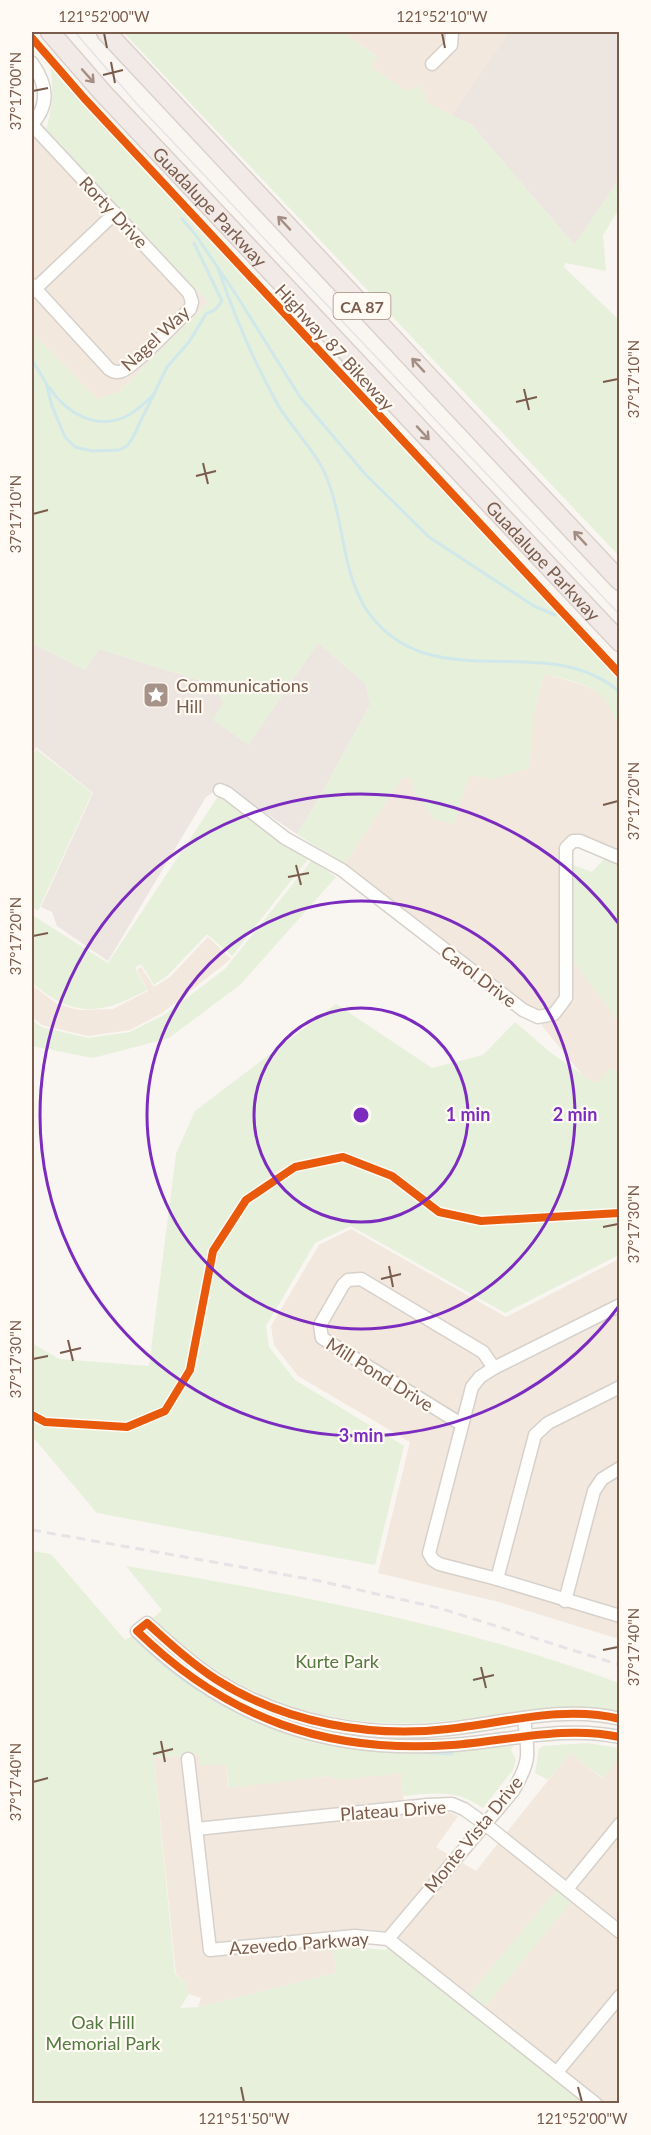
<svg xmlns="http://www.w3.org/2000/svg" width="651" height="2135" viewBox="0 0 651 2135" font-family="Lato,sans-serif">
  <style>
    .residential { fill: #f2e8de }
    .industrial { fill: #ede5e0 }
    .green { fill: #e7f0db }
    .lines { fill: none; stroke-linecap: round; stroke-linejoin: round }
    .stream { stroke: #d0e8ea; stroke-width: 3 }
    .minor-casing { stroke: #d7d1cb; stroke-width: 15 }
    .highway-casing { stroke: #dad1cc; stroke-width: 21 }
    .minor { stroke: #fefefd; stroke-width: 12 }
    .highway { stroke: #f2eae7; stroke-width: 18 }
    .tram { stroke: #e6e3e7; stroke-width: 1.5 }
    .rail { stroke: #e6e3e7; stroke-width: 3; stroke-dasharray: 9 6; stroke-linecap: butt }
    .cycleway-casing { stroke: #fffaf3; stroke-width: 11 }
    .cycleway { stroke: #e8590c; stroke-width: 8 }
    .oneway { stroke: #a48e83 }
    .ticks { fill: none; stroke: #7a5c4d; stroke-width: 2 }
    .ring { fill: none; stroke: #7b2cbf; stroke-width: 3 }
    .labels { text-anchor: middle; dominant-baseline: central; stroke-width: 4.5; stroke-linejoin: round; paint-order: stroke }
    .shield { fill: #fffaf3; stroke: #a28b7f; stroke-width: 1.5 }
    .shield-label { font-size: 16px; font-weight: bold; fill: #7a5c4d }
    .street-label { font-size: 18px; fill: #7a5c4d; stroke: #fffaf3 }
    .poi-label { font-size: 18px; fill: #7a5c4d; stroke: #fffaf3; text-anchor: start }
    .park-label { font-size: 18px; fill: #537a41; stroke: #fffaf3 }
    .centre { fill: #7b2cbf; stroke: #fffaf3; stroke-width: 3 }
    .ring-label { font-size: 18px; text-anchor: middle; font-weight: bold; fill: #7b2cbf; stroke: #fffaf3; stroke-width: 4.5; stroke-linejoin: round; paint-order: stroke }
    .neatline { fill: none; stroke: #7a5c4d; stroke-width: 2 }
    .ticks-label { font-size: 15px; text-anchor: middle; fill: #7a5c4d }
  </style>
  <rect width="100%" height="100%" fill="#f9f5f0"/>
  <g class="residential">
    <path d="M342 32H509L451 116 428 104 423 91 418 86 407 91 371 67 377 56Z"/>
    <path d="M32 113 208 302 119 392 97 399 32 333Z"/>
    <path d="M544 674 581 684 601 693 613 709 619 729V852L575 834 559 844 572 959 619 1022V1074L610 1068 593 1088 529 1010 344 864 401 779 410 777 415 793 469 775 492 779 535 708Z"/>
    <path d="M208 937 231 959 162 1013 130 1030 88 1036 42 1025 32 1017V985L57 1004 78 1010 113 1009 148 991 137 970 141 967 154 987 170 977Z"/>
    <path d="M351 1229 506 1317 619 1259V1639L499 1602 378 1573 410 1442 298 1376 274 1345 271 1326 319 1245Z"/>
    <path d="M570 1753 602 1778 619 1758V2103H604L484 2008 571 1901 558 1890 469 1995 392 1932 366 1929 331 1931 336 1973 198 2007 201 1998 189 1994 185 1982 176 1974 154 1758 199 1754 226 1764 228 1787 328 1776 340 1780 401 1773 405 1814 442 1810 458 1816 436 1847 476 1871Z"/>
  </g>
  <g class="industrial">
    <path d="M509 32H619V179L575 246 471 124 451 116Z"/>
    <path d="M32 643 85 670 99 649 205 682 220 695 248 745 318 643 366 684 370 705 317 802 297 834 223 785 206 797 108 961 57 926 52 912 41 907 93 793 36 747 32 754Z"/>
  </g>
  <g class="green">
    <path d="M123 32H342L378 57 371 67 407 91 418 86 423 91 428 104 471 124 574 245 619 179V209L603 235 606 271 566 263 564 267 619 320V556Z"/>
    <path d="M49 56 239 267 587 630 619 668V729C604 684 587 685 544 674L535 708 529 768 492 779 469 775 454 824 435 820 415 793 410 777 401 779 344 864 297 834 317 802 370 705 366 684 318 643 248 745 213 720 223 702 215 689 205 682 99 649 85 670 32 643V333L97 399 119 392 208 302 46 129C54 103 53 83 49 56Z"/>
    <path d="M36 749 92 793 38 911 32 907V757Z"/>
    <path d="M219 795 309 858 232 956 207 934 168 975 154 985 141 964 135 968 147 990C101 1015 73 1018 32 983V915L108 963Z"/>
    <path d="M608 855 619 861V1022L572 959 573 908 570 864 592 872Z"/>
    <path d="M312 860 336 877 241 984 169 1038 93 1058 32 1046V1020L41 1027 88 1038 130 1032 164 1015 225 969Z"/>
    <path d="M336 1004 432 1068 483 1055 515 1022 551 1053 596 1084 610 1068 619 1074V1255L505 1313 351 1226 315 1243 266 1326 269 1347 295 1380 404 1446 375 1565 97 1513 32 1436V1343L59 1359 149 1366 176 1154 195 1111Z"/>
    <path d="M32 1551 51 1554 125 1640 135 1634 205 1693 357 1746 424 1752 513 1746 511 1750 516 1760 513 1770 483 1808C458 1789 433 1793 403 1796L401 1773 340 1780 328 1776 229 1788 226 1764 200 1766 199 1754 154 1758 175 1974 185 1982 189 1994 180 2008 198 2007 336 1973 333 1949 355 1947 385 1950 389 1947 584 2103H32Z"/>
    <path d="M126 1566C294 1594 460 1624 619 1683V1711C561 1703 514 1714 456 1720 338 1734 238 1704 153 1618L162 1610Z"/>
    <path d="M588 1743 619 1748V1758L603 1778 570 1753 548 1780 535 1773 539 1749 543 1746Z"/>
    <path d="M557 1889 572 1901 484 2008 469 1995Z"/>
  </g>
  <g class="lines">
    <g class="stream">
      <path d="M182 219 195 234 235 293 300 397 366 475 429 537 534 606 555 615"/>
      <path d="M218 268C234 315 254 362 278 405 293 430 315 450 326 476 344 518 341 566 364 606 378 628 399 645 424 653 488 673 564 644 620 692"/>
      <path d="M32 360 46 383 52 406 65 437 75 447 92 451 119 450 127 446 132 439 167 367 189 342 206 314 215 310 222 301 194 243"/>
      <path d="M49 387C66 413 96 431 127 416 137 411 145 402 154 395"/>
      <path d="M133 1636C194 1698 272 1738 358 1748"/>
      <path d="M364 1749 452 1754"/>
    </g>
    <g class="minor-casing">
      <g id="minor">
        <path d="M32 63C47 84 50 105 32 124"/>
        <path d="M432 64 451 45 452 32"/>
        <path d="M32 125 189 293 192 302 190 309C175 323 137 364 122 371 117 373 113 372 109 369L32 285"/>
        <path d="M35 289 115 213"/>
        <path d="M220 790 227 793 285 838 342 870 523 1010 538 1017 554 1014 566 998V848L573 841H580L620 858"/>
        <path d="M620 1305 494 1368 480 1377 472 1387 429 1553 433 1560 439 1564 497 1579 620 1616"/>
        <path d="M461 1424 322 1338 320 1325 343 1285 348 1280 361 1279 483 1352 494 1368"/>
        <path d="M497 1579 535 1435 548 1423 620 1387"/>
        <path d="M565 1601 594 1491 602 1479 620 1468"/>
        <path d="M620 1719C563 1705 504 1723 448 1729 370 1738 285 1723 217 1680 192 1664 169 1643 147 1623L137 1631C227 1719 327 1754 452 1745 508 1741 564 1725 620 1737"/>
        <path d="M188 1759 210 1950 355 1936 388 1939 596 2104"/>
        <path d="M196 1829 428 1805 452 1804 464 1809 485 1824 620 1932"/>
        <path d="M567 1889 620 1824"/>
        <path d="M388 1939 513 1791C532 1758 528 1754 524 1718"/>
        <path d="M557 2072 620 1996"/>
      </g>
    </g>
    <g class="highway-casing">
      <g id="highway">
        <path id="s1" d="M50 32 102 92 620 642"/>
        <path d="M106 32 620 581"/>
      </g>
    </g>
    <use href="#minor" class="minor"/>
    <use href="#highway" class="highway"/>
    <path class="tram" d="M75 32 137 104 620 615"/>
    <path class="rail" d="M32 1530 315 1580 439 1608 620 1665"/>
    <g class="cycleway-casing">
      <g id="cycleway">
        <path d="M32 38 84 98 620 674"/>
        <path d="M32 1415 45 1422 127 1427 165 1411 190 1370 213 1251 246 1200 295 1167 343 1157 392 1176 439 1212 481 1221 620 1213"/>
        <path d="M620 1719C563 1705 504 1723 448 1729 370 1738 285 1723 217 1680 192 1664 169 1643 147 1623L137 1631C227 1719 327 1754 452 1745 508 1741 564 1725 620 1737"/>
      </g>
    </g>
    <use href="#cycleway" class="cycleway"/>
  </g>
  <defs><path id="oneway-shaft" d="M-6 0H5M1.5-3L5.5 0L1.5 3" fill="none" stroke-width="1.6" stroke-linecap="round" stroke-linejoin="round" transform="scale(1.5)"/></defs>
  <g class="oneway">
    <use href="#oneway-shaft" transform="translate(88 76) rotate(48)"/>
    <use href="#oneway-shaft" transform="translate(284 223) rotate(-133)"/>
    <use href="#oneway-shaft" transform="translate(418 365) rotate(-133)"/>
    <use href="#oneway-shaft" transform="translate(423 433) rotate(47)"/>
    <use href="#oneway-shaft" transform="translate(580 538) rotate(-133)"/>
  </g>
  <path class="ticks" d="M104 33 107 48M442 33 445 48M111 62 115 83M103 75 123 70M33 91 48 88M603 382 618 379M524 389 529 410M516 402 537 397M203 463 208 484M196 476 216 471M33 514 48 510M603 805 618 801M296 865 301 885M288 877 309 873M33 936 48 933M603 1227 618 1224M389 1266 393 1287M381 1279 401 1274M68 1340 73 1361M60 1353 81 1348M33 1359 48 1356M603 1650 618 1647M481 1667 486 1688M473 1680 494 1675M161 1741 165 1762M153 1754 173 1749M33 1782 48 1778M241 2087 244 2102M578 2087 582 2102"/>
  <g class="ring">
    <circle cx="361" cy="1115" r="107"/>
    <circle cx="361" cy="1115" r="214"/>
    <path d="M619 1306A321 321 0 1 1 619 924"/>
  </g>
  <defs>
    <g id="sight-square" transform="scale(1.35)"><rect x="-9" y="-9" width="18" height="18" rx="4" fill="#a69286" stroke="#fffaf3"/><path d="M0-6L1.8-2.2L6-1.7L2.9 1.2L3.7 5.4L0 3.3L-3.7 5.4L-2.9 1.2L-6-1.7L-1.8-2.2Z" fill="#fff"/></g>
  </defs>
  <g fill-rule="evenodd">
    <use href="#sight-square" x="156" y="695"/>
  </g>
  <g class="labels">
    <rect class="shield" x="333.5" y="293" width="57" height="26" rx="4.5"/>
    <g class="shield-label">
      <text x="362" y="306">CA 87</text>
    </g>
    <g class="street-label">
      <text stroke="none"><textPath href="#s1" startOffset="237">Guadalupe Parkway</textPath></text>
      <text transform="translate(114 212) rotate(47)">Rorty Drive</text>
      <text transform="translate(155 338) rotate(-43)">Nagel Way</text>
      <text transform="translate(335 347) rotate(47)">Highway 87 Bikeway</text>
      <text stroke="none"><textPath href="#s1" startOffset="723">Guadalupe Parkway</textPath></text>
      <text transform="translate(479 976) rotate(37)">Carol Drive</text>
      <text transform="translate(380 1374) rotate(32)">Mill Pond Drive</text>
      <text transform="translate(393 1810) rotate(-4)">Plateau Drive</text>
      <text transform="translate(473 1834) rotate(-51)">Monte Vista Drive</text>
      <text transform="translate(299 1943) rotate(-4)">Azevedo Parkway</text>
    </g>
    <g class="poi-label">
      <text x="176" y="685">Communications<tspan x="176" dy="21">Hill</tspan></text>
    </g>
    <g class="park-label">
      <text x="337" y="1661">Kurte Park</text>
      <text x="103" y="2022">Oak Hill<tspan x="103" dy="21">Memorial Park</tspan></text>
    </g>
  </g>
  <circle cx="361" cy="1115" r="9" class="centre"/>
  <g class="ring-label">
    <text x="468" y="1121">1 min</text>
    <text x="575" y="1121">2 min</text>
    <text x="361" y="1442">3 min</text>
  </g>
  <rect width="651" height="2135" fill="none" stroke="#fffaf3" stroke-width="66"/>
  <rect x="33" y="33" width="585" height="2069" class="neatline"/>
  <g class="ticks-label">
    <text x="104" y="22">121°52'00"W</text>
    <text x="442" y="22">121°52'10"W</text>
    <text transform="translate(16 91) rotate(-90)" y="5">37°17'00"N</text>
    <text transform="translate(634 379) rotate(-90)" y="5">37°17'10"N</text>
    <text transform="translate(16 514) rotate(-90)" y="5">37°17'10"N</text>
    <text transform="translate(634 801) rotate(-90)" y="5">37°17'20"N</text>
    <text transform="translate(16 936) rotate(-90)" y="5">37°17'20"N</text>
    <text transform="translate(634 1224) rotate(-90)" y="5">37°17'30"N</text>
    <text transform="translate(16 1359) rotate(-90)" y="5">37°17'30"N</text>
    <text transform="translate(634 1647) rotate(-90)" y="5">37°17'40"N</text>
    <text transform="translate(16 1782) rotate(-90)" y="5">37°17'40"N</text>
    <text x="244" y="2124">121°51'50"W</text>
    <text x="582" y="2124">121°52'00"W</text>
  </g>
</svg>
